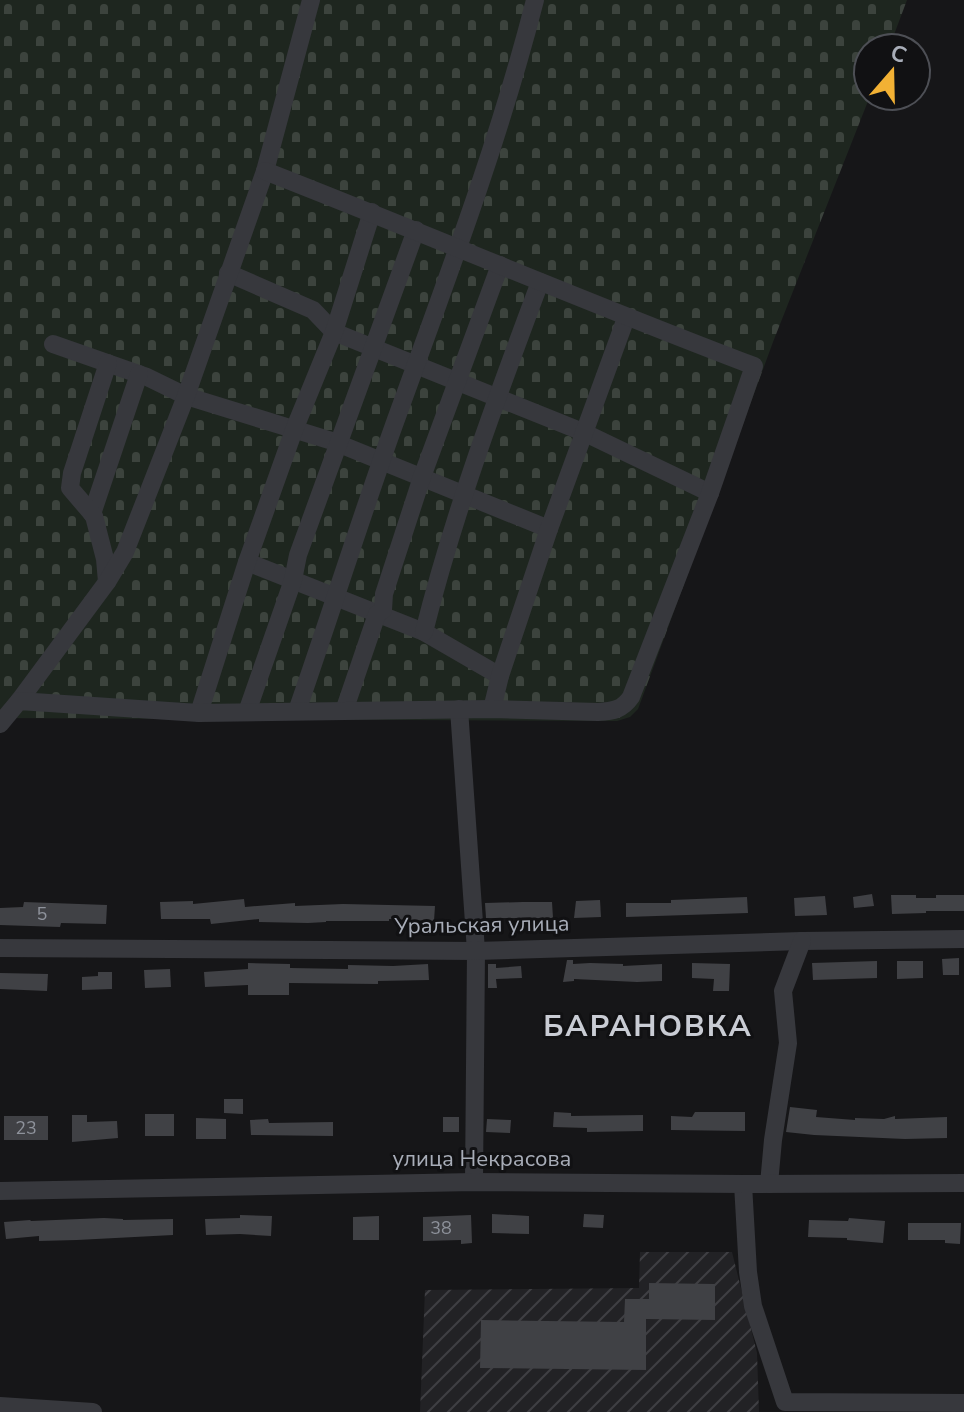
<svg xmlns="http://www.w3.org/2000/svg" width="964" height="1412" viewBox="0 0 964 1412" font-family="'Nunito Sans',sans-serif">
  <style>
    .industrial { fill: url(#industrial-furrows) }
    .cemetery { fill: url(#cemetery-stones) }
    .building { fill: #404145 }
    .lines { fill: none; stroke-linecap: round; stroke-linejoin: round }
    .minor { stroke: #37383d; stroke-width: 18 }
    .labels { text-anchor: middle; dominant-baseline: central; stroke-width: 6; stroke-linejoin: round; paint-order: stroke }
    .number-label { font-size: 18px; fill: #8e929b }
    .street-label { font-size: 22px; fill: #a8adb8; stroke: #111113 }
    .district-label { font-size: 30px; font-weight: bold; letter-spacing: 2px; fill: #c9ccd4; stroke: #111113 }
  </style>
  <defs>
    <pattern id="industrial-furrows" width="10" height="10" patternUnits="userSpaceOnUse" patternTransform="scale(2)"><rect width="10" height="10" fill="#222225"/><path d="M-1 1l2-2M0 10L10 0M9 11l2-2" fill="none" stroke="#3f3f43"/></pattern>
    <pattern id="cemetery-stones" width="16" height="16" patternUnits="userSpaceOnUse" patternTransform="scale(2)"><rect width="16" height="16" fill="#1e261f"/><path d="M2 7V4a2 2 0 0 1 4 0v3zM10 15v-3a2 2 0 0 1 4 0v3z" fill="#3c433d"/></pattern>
  </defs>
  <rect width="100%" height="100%" fill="#161618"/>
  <path class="industrial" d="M640 1252H732L757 1353 759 1412H420L425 1290 639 1288Z"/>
  <path class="cemetery" d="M0 0H907L889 48H868V96H870L773 342 638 709 630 717 617 721 0 718Z"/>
  <g class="building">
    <path d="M872 894 874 906 854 908 853 897Z"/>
    <path d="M891 895H916V898H936V895H964V911H926V913L892 914Z"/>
    <path d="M825 896 827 915 795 916 794 898Z"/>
    <path d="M747 897 748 913 626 917V903H671V900Z"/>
    <path d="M244 899 245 907 295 903V906L343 904 435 906 434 921 389 919V921H326V922L308 923 259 922V919L211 924 210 919H161L160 902 193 901V904Z"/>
    <path d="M600 900 601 917 574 918 576 901Z"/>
    <path d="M24 902 107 905 106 924 61 923 60 927 0 925V908L23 907Z"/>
    <path d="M523 902H552L553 918H486L485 903Z"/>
    <path d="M959 958V975H943L942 959Z"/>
    <path d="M567 960H573V964L590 963 623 964V966L662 964V981L637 982 574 979V981L563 982Z"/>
    <path d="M877 961V978L813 980 812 963Z"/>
    <path d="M897 961H923V978L897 979Z"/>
    <path d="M248 963 290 964V968L348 969V965L393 966 428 964 429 980 378 981V984L289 983V995H248V985L205 987 204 972 248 969Z"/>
    <path d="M692 963 730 964 729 991H713L714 979 692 978Z"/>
    <path d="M488 964H496V968L521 966 522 978 496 979 497 988H488Z"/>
    <path d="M170 969 171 987 145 988 144 970Z"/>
    <path d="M98 972H112V989L82 990V977L98 976Z"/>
    <path d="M0 973 48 974 47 991 0 989Z"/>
    <path d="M224 1099H243V1114L224 1113Z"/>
    <path d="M790 1107 817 1110 816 1117 855 1120V1118L884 1119 895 1116V1119L947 1117V1138L905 1139 814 1135 786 1132Z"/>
    <path d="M554 1112 571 1113V1116L643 1115V1131L587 1132V1128L553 1127Z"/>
    <path d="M695 1112H745V1131L671 1130V1116L692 1117Z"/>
    <rect x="145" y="1114" width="29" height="22"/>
    <path d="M72 1115H87V1122L117 1121 118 1138 72 1142Z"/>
    <rect x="4" y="1116" width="44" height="24"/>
    <rect x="443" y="1117" width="16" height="15"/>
    <path d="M196 1118 226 1119V1139H196Z"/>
    <path d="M268 1119 269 1123 333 1122V1136L251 1135 250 1120Z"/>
    <path d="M487 1119 511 1120 510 1133 486 1132Z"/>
    <path d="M492 1214 529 1216V1234L492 1233Z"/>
    <path d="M584 1214 604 1215 603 1228 583 1227Z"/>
    <path d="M240 1215 272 1216 271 1236 240 1234 206 1235 205 1219 240 1218Z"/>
    <path d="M471 1215 472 1243 461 1244V1240L423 1241V1217Z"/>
    <path d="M379 1216V1240H353V1217Z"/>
    <path d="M104 1218 123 1219V1220L173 1219V1235L77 1240 39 1241V1236L6 1239 4 1222 30 1220 31 1221Z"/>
    <path d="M849 1218 885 1221 883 1243 847 1240V1238L808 1237 809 1220 848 1221Z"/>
    <path d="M908 1223H961L960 1244 945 1243V1240H908Z"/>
    <path d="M649 1283 715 1284V1320L646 1319V1370L480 1368 481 1320 624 1322 625 1299H649Z"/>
  </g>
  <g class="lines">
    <g class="minor">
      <path d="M228 273 313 310 334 332 583 432 710 493"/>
      <path d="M53 344 147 377 186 396 332 441 549 529"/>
      <path d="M92 514 139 374"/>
      <path d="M247 562 424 632 500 676"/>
      <path d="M107 582 105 559 94 516 70 488 72 473 108 363"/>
      <path d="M424 632C454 512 497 397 540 282"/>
      <path d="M19 701 107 582 125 552 186 396 265 171 311 0"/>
      <path d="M459 709 476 951 474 1182"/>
      <path d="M492 709 500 676 549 529 626 318"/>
      <path d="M297 711C330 616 360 520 394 425 445 284 498 145 535 0"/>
      <path d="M344 711 377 614 383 610 384 594 422 477 500 265"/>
      <path d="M247 712 293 580 298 555 416 230"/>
      <path d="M199 713 247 562 294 430 334 332 372 212"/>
      <path d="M0 724 19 701 199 713 492 709 598 712C613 711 622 710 631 697L710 493 754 366C590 304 429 235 265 171"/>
      <path d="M0 948 476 951 802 941 964 939"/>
      <path d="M743 1184 748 1272 753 1306 785 1402 964 1403"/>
      <path d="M769 1184 773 1140 788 1043 783 991 802 941"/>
      <path d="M0 1191 474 1182 743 1184 964 1183"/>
      <path d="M0 1406 93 1412"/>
    </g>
  </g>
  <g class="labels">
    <g class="number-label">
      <text x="42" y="914">5</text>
      <text x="26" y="1128">23</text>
      <text x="441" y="1228">38</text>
    </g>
    <g class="street-label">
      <text transform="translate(482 925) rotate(-1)">Уральская улица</text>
      <text x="482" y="1159">улица Некрасова</text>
    </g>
    <g class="district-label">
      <text x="648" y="1026">БАРАНОВКА</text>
    </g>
  </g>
  <g transform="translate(892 72) rotate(20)"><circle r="38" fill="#111113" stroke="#4d4f55" stroke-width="2"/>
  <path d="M0-6L14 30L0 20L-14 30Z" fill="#f2b134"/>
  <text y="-12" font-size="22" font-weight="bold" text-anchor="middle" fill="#a8adb8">С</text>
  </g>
</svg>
